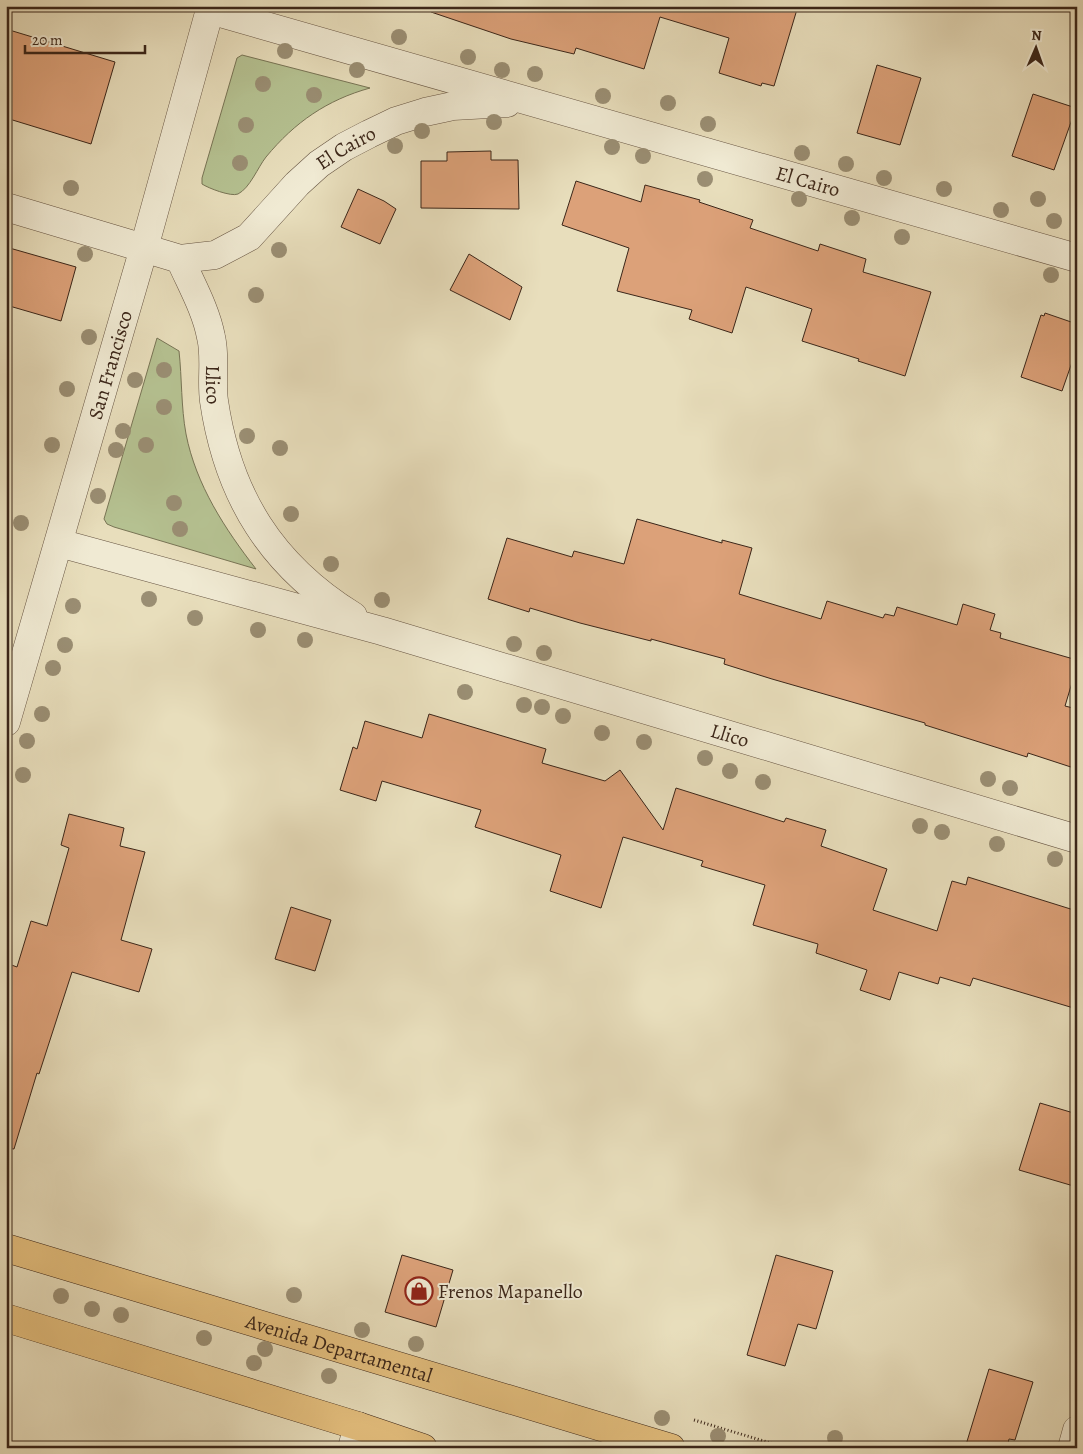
<svg xmlns="http://www.w3.org/2000/svg" width="1083" height="1454" viewBox="0 0 1083 1454" font-family="Alegreya,serif">
  <style>
    .green { fill: #b5c191; stroke: #787455 }
    .building { fill: #dca179; stroke: #3b2619 }
    .lines { fill: none; stroke-linecap: round; stroke-linejoin: round }
    .minor-casing { stroke: #665442; stroke-width: 29 }
    .major-casing { stroke: #3b2619; stroke-width: 29 }
    .path { stroke: #3b2619; stroke-width: 3; stroke-dasharray: 1 2.5; stroke-linecap: butt }
    .minor { stroke: #f0ead3; stroke-width: 28 }
    .major { stroke: #e4bf7e; stroke-width: 28 }
    .tree { fill: #9a8e73 }
    .labels { text-anchor: middle; dominant-baseline: central; stroke-width: 4; stroke-linejoin: round; paint-order: stroke }
    .street-label { font-size: 20px; fill: #3b2619; stroke: #f0ead3 }
    .poi-label { font-size: 20px; fill: #3b2619; stroke: #f0ead3; text-anchor: start }
  </style>
  <rect width="100%" height="100%" fill="#e8debc"/>
  <filter id="stains"><feTurbulence type="fractalNoise" baseFrequency=".004" numOctaves="4"/><feColorMatrix values="0 0 0 0 .2 0 0 0 0 .09 0 0 0 0 .02 0 0 0 .5 -.17"/></filter>
  <radialGradient id="worn" r=".72"><stop offset=".6" stop-color="#630" stop-opacity="0"/><stop offset="1" stop-color="#630" stop-opacity=".3"/></radialGradient>
  <g class="green">
    <path d="M242 55 370 88C327 100 295 122 266 157 258 167 250 188 238 194 231 197 208 188 202 184V178L237 58Z"/>
    <path d="M157 338 179 351C182 378 181 407 186 434 196 485 225 529 256 569L114 527 107 524 104 519Z"/>
  </g>
  <g class="building">
    <path d="M432 6H798L774 86 762 83 761 86 719 73 729 38 660 17 644 69 576 48 574 54 511 39 431 12Z"/>
    <path d="M6 29 115 62 91 144 6 118Z"/>
    <path d="M877 65 921 78 900 145 857 133Z"/>
    <path d="M1033 94 1076 108 1054 170 1012 156Z"/>
    <path d="M491 151V160H518L519 209 421 208V161H447V152Z"/>
    <path d="M576 181 641 202 645 185 700 200 699 202 753 220 750 228 818 251 820 244 866 259 863 272 931 292 905 376 858 361 859 359 802 341 812 309 746 287 732 333 689 319 692 310 617 291 629 248 562 225Z"/>
    <path d="M358 189 384 201 396 209 380 244 341 227Z"/>
    <path d="M6 247 76 267 61 321 6 305Z"/>
    <path d="M469 254 522 287 510 320 450 290Z"/>
    <path d="M1045 313 1077 324V348L1062 391 1021 377 1041 315 1044 316Z"/>
    <path d="M637 519 722 543V540L752 548 739 594 821 619 827 601 883 618 885 614 894 616 897 607 957 625 963 604 995 614 990 630 1001 633 1000 638 1077 660V666L1065 706 1077 709V769L1028 753 1027 757 925 725V723L772 679 724 664 725 659 651 639V641L580 623 530 608 529 612 488 599 507 538 572 557 574 551 624 564Z"/>
    <path d="M429 714 546 749 542 763 605 781 620 770 663 830 676 788 784 822 786 818 826 830 821 846 887 869 873 910 937 931 952 881 966 885 968 877 1077 911V1009L973 978 970 986 940 977 938 984 899 972 890 1000 860 990 867 970 816 953 818 944 753 925 765 885 701 866 703 861 623 837 601 908 550 891 561 855 475 827 481 810 382 781 376 801 340 790 353 747 357 749 365 721 422 738Z"/>
    <path d="M69 814 124 828 120 846 145 852 121 940 152 949 139 992 72 972 39 1074 37 1073 14 1149 6 1148V963L17 967 31 921 47 926 69 848 61 845Z"/>
    <path d="M291 907 331 920 315 971 275 959Z"/>
    <path d="M1040 1103 1077 1114V1187L1019 1170Z"/>
    <path d="M402 1255 453 1270 436 1327 385 1312Z"/>
    <path d="M776 1255 833 1271 816 1329 798 1324 785 1366 747 1355Z"/>
    <path d="M989 1369 1033 1382 1015 1440 1009 1439 1007 1448H965Z"/>
  </g>
  <g class="lines">
    <g class="minor-casing">
      <g id="minor">
        <path id="s1" d="M210 10 1077 258"/>
        <path id="s2" d="M6 207 180 259 215 255 249 237 297 184 319 164 344 147 369 134 396 121 425 112 453 106 507 103"/>
        <path id="s3" d="M180 259C191 284 206 310 211 337 216 357 211 380 214 401 228 496 271 565 353 616"/>
        <path id="s4" d="M59 543 382 631 1077 839"/>
        <path id="s5" d="M6 722 144 248 211 6"/>
        <path d="M352 1448 358 1426"/>
        <path d="M1072 1448 1077 1430"/>
      </g>
    </g>
    <g class="major-casing">
      <g id="major">
        <path id="s6" d="M6 1248 671 1448"/>
        <path d="M6 1318 358 1426 423 1448"/>
      </g>
    </g>
    <path class="path" d="M694 1420 787 1448"/>
    <use href="#minor" class="minor"/>
    <use href="#major" class="major"/>
  </g>
  <g class="tree">
    <circle cx="399" cy="37" r="8"/>
    <circle cx="285" cy="51" r="8"/>
    <circle cx="468" cy="57" r="8"/>
    <circle cx="357" cy="70" r="8"/>
    <circle cx="502" cy="70" r="8"/>
    <circle cx="535" cy="74" r="8"/>
    <circle cx="263" cy="84" r="8"/>
    <circle cx="314" cy="95" r="8"/>
    <circle cx="603" cy="96" r="8"/>
    <circle cx="668" cy="103" r="8"/>
    <circle cx="494" cy="122" r="8"/>
    <circle cx="708" cy="124" r="8"/>
    <circle cx="246" cy="125" r="8"/>
    <circle cx="422" cy="131" r="8"/>
    <circle cx="395" cy="146" r="8"/>
    <circle cx="612" cy="147" r="8"/>
    <circle cx="802" cy="153" r="8"/>
    <circle cx="643" cy="156" r="8"/>
    <circle cx="240" cy="163" r="8"/>
    <circle cx="846" cy="164" r="8"/>
    <circle cx="884" cy="178" r="8"/>
    <circle cx="705" cy="179" r="8"/>
    <circle cx="71" cy="188" r="8"/>
    <circle cx="944" cy="189" r="8"/>
    <circle cx="799" cy="199" r="8"/>
    <circle cx="1038" cy="199" r="8"/>
    <circle cx="1001" cy="210" r="8"/>
    <circle cx="852" cy="218" r="8"/>
    <circle cx="1054" cy="221" r="8"/>
    <circle cx="902" cy="237" r="8"/>
    <circle cx="279" cy="250" r="8"/>
    <circle cx="85" cy="254" r="8"/>
    <circle cx="1051" cy="275" r="8"/>
    <circle cx="256" cy="295" r="8"/>
    <circle cx="89" cy="337" r="8"/>
    <circle cx="164" cy="370" r="8"/>
    <circle cx="135" cy="380" r="8"/>
    <circle cx="67" cy="389" r="8"/>
    <circle cx="164" cy="407" r="8"/>
    <circle cx="123" cy="431" r="8"/>
    <circle cx="247" cy="436" r="8"/>
    <circle cx="52" cy="445" r="8"/>
    <circle cx="146" cy="445" r="8"/>
    <circle cx="280" cy="448" r="8"/>
    <circle cx="116" cy="450" r="8"/>
    <circle cx="98" cy="496" r="8"/>
    <circle cx="174" cy="503" r="8"/>
    <circle cx="291" cy="514" r="8"/>
    <circle cx="21" cy="523" r="8"/>
    <circle cx="180" cy="529" r="8"/>
    <circle cx="331" cy="564" r="8"/>
    <circle cx="149" cy="599" r="8"/>
    <circle cx="382" cy="600" r="8"/>
    <circle cx="73" cy="606" r="8"/>
    <circle cx="195" cy="618" r="8"/>
    <circle cx="258" cy="630" r="8"/>
    <circle cx="305" cy="640" r="8"/>
    <circle cx="514" cy="644" r="8"/>
    <circle cx="65" cy="645" r="8"/>
    <circle cx="544" cy="653" r="8"/>
    <circle cx="53" cy="668" r="8"/>
    <circle cx="465" cy="692" r="8"/>
    <circle cx="524" cy="705" r="8"/>
    <circle cx="542" cy="707" r="8"/>
    <circle cx="42" cy="714" r="8"/>
    <circle cx="563" cy="716" r="8"/>
    <circle cx="602" cy="733" r="8"/>
    <circle cx="27" cy="741" r="8"/>
    <circle cx="644" cy="742" r="8"/>
    <circle cx="705" cy="758" r="8"/>
    <circle cx="730" cy="771" r="8"/>
    <circle cx="23" cy="775" r="8"/>
    <circle cx="988" cy="779" r="8"/>
    <circle cx="763" cy="782" r="8"/>
    <circle cx="1010" cy="788" r="8"/>
    <circle cx="920" cy="826" r="8"/>
    <circle cx="942" cy="832" r="8"/>
    <circle cx="997" cy="844" r="8"/>
    <circle cx="1055" cy="859" r="8"/>
    <circle cx="294" cy="1295" r="8"/>
    <circle cx="61" cy="1296" r="8"/>
    <circle cx="92" cy="1309" r="8"/>
    <circle cx="121" cy="1315" r="8"/>
    <circle cx="362" cy="1330" r="8"/>
    <circle cx="204" cy="1338" r="8"/>
    <circle cx="416" cy="1344" r="8"/>
    <circle cx="265" cy="1349" r="8"/>
    <circle cx="254" cy="1363" r="8"/>
    <circle cx="329" cy="1376" r="8"/>
    <circle cx="662" cy="1418" r="8"/>
    <circle cx="718" cy="1436" r="8"/>
    <circle cx="835" cy="1438" r="8"/>
  </g>
  <defs>
    <g id="shop-ring" transform="scale(1.4375)"><circle r="9.5" fill="#f0ead3" stroke="#8f2418" stroke-width="1.5"/><path d="M-5-2.5h2.3a2.7 3.5 0 0 1 5.4 0H5L5.5 6h-11ZM-1.5-2.5h3a1.5 2.3 0 0 0-3 0Z" fill="#8f2418"/></g>
  </defs>
  <g fill-rule="evenodd">
    <use href="#shop-ring" x="419" y="1291"/>
  </g>
  <g class="labels">
    <g class="street-label">
      <text stroke="none"><textPath href="#s2" startOffset="388">El Cairo</textPath></text>
      <text stroke="none"><textPath href="#s1" startOffset="622">El Cairo</textPath></text>
      <text stroke="none"><textPath href="#s5" startOffset="372">San Francisco</textPath></text>
      <text stroke="none"><textPath href="#s3" startOffset="132">Llico</textPath></text>
      <text stroke="none"><textPath href="#s4" startOffset="698">Llico</textPath></text>
      <text stroke="none"><textPath href="#s6" startOffset="348">Avenida Departamental</textPath></text>
    </g>
    <g class="poi-label">
      <text x="438" y="1291">Frenos Mapanello</text>
    </g>
  </g>
  <rect width="1083" height="1454" fill="none" stroke="#e8debc" stroke-width="25"/>
  <rect x="8" y="8" width="1068" height="1439" fill="none" stroke="#3b2619" stroke-width="2.5"/>
  <rect x="12" y="12" width="1058" height="1429" fill="none" stroke="#3b2619"/>
  <g transform="translate(1036 48) rotate(2)" stroke="#f0ead3" stroke-width="4" paint-order="stroke">
  <path d="M0-4L9 19L0 12L-9 19Z" fill="#3b2619"/>
  <text y="-8" font-size="14" font-weight="bold" text-anchor="middle" fill="#3b2619">N</text>
  </g>
  <path d="M25 45v8h120v-8" fill="none" stroke="#3b2619" stroke-width="2.5"/>
  <text x="32" y="45" font-size="15" fill="#3b2619" stroke="#f0ead3" stroke-width="4" paint-order="stroke">20 m</text>
  <rect width="100%" height="100%" filter="url(#stains)"/>
  <rect width="100%" height="100%" fill="url(#worn)"/>
</svg>
